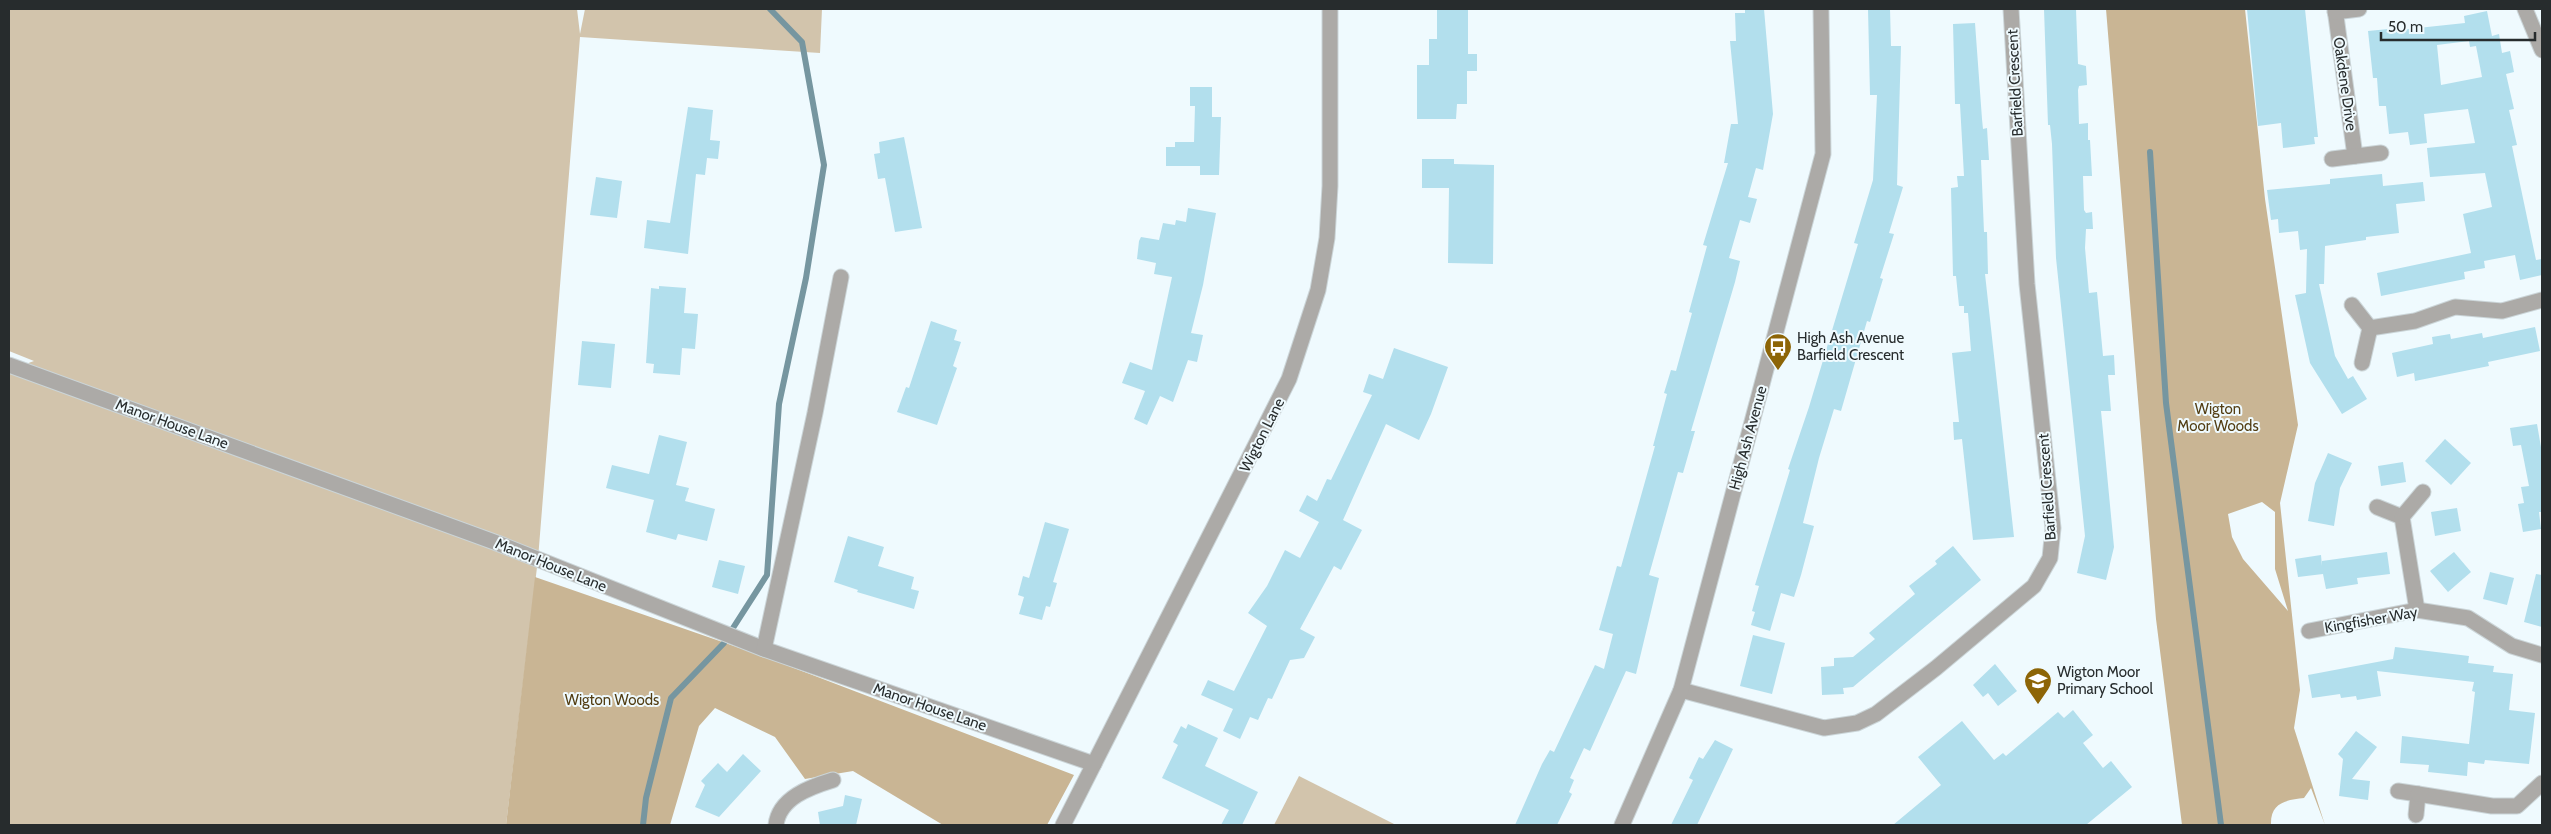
<svg xmlns="http://www.w3.org/2000/svg" width="2551" height="834" viewBox="0 0 2551 834" font-family="Cabin,sans-serif">
  <style>
    .green { fill: #d2c4ac }
    .forest { fill: #c9b594; fill-rule: evenodd }
    .lines { fill: none; stroke-linecap: round; stroke-linejoin: round }
    .stream { stroke: #7696a0; stroke-width: 6 }
    .building { fill: #b2dfed; fill-rule: evenodd }
    .street-casing { stroke: #cbd5d8; stroke-width: 17 }
    .street { stroke: #acaaa7; stroke-width: 15 }
    .labels { text-anchor: middle; dominant-baseline: central; stroke-width: 4; stroke-linejoin: round; paint-order: stroke }
    .street-label { font-size: 15px; fill: #272c2d; stroke: #effafe }
    .poi-label { font-size: 15px; fill: #272c2d; stroke: #effafe; text-anchor: start }
    .park-label { font-size: 15px; fill: #523d13; stroke: #effafe }
  </style>
  <rect width="100%" height="100%" fill="#effafe"/>
  <g class="green">
    <path d="M9 9H577L580 34 585 9H822L820 53 580 37 538 559 506 825H9V370L34 361 9 351Z"/>
    <path d="M1299 776 1396 825H1274Z"/>
  </g>
  <g class="forest">
    <path d="M2106 9H2245L2265 199 2298 425 2280 503 2300 690 2294 728 2325 825 2311 788 2304 798C2287 800 2270 802 2271 825H2182L2156 619ZM2262 502 2275 512V569L2288 611 2243 559 2232 537 2228 514Z"/>
    <path d="M535 577 760 655 1074 775 1047 825H943L853 771 805 779 775 737 715 708 699 726 670 825H506Z"/>
  </g>
  <g class="lines">
    <g class="stream">
      <path d="M2150 152 2166 403 2221 825"/>
      <path d="M733 628 767 575 779 404 806 278 824 165 802 42 770 9"/>
      <path d="M643 825 646 798 671 698 724 643"/>
    </g>
  </g>
  <g class="building">
    <path d="M1437 9H1468V54H1477V71H1467V104H1457L1456 119H1417V65H1429V39H1437Z"/>
    <path d="M1745 9H1764L1773 114 1763 170 1756 168 1748 197 1757 199 1750 223 1740 220 1729 258 1740 261 1735 282 1691 431H1695L1683 473 1678 472 1649 575 1659 578 1636 674 1626 671 1590 751 1584 748 1570 778 1574 780 1569 792 1572 794 1557 825H1515L1542 764 1550 750 1554 752 1595 665 1604 669 1613 634 1599 630 1617 566 1621 567 1655 446H1653L1667 394 1664 393 1671 370 1676 371 1692 313 1689 312 1707 246 1703 245 1728 163H1724L1731 124H1738L1730 41H1736L1735 13H1745Z"/>
    <path d="M1868 9H1890L1891 46H1901L1897 185 1903 187 1889 233 1894 234 1880 278 1883 279 1870 322 1867 321 1841 411 1834 409 1819 458 1803 523 1814 526 1801 575 1794 597 1781 593 1770 631 1751 625 1755 612 1752 611 1759 586 1755 585 1790 470 1788 469 1809 407 1858 244 1854 243 1873 180 1877 95H1870Z"/>
    <path d="M2044 9H2076L2078 64 2086 66 2087 85 2079 86 2078 90 2079 124 2088 123V140H2090L2092 176H2083L2084 210 2086 213 2092 212 2093 229H2086L2085 248 2089 293 2097 292 2103 356 2114 355 2115 375H2108L2111 411H2101L2114 547 2106 580 2077 573 2085 536 2056 258 2052 144 2050 125H2048Z"/>
    <path d="M2247 9H2305L2318 137H2314L2315 144 2283 148 2281 123 2258 126Z"/>
    <path d="M2487 11 2492 36 2499 34 2502 53 2510 51 2514 72 2506 74 2514 109 2509 110 2517 145 2512 146 2536 260 2542 259V275L2520 280 2515 255 2484 261 2485 268 2464 272 2465 279 2381 296 2377 273 2471 253 2463 214 2492 207 2485 173 2430 177 2427 148 2475 143 2468 109 2424 114 2427 143 2410 145 2408 132 2389 134 2386 106H2379L2377 78H2373L2368 31 2399 28V30L2465 23 2464 16ZM2469 41 2470 47 2476 46 2482 77 2441 85 2437 45Z"/>
    <path d="M1975 23 1982 119 1983 129 1987 128 1989 160H1981L1984 232H1987L1988 274H1985L2014 537 1973 540 1962 439 1954 440 1953 422H1959L1952 353 1971 351 1968 313H1964V306H1959L1956 276H1953L1951 188 1958 187 1957 176H1964L1960 104H1955L1953 24Z"/>
    <path d="M1190 87H1212V117H1221L1219 175H1200V166H1166V147H1175V142H1194L1195 106H1190Z"/>
    <path d="M688 107 713 110 710 140 720 141 718 159 707 158 705 175 696 174 688 254 644 248 647 220 670 223Z"/>
    <path d="M904 137 922 228 895 232 885 178 878 179 874 154 880 153 879 142Z"/>
    <path d="M1422 159H1454V164L1494 165 1493 264 1448 263 1449 188H1422Z"/>
    <path d="M2382 174 2383 186 2423 182 2425 201 2396 204 2399 233 2366 237V240L2325 246 2324 284H2319L2335 356 2348 379 2353 376 2367 399 2342 414 2310 363 2295 295 2306 293 2307 249 2300 250 2298 231 2279 233 2278 219 2271 220 2267 190 2330 184V179Z"/>
    <path d="M596 177 622 181 617 218 590 215Z"/>
    <path d="M1188 208 1216 213 1203 285 1191 333 1203 335 1197 362 1188 360 1173 402 1160 396 1147 425 1134 419 1145 391 1122 383 1130 362 1152 370 1172 277 1154 274 1156 263 1137 259 1139 241 1141 237 1159 240 1163 223 1175 225 1176 220 1186 222Z"/>
    <path d="M659 286 686 288 684 313 698 314 695 349 682 348 680 375 653 373 654 364 646 363 651 288 659 289Z"/>
    <path d="M931 321 957 330 954 340 961 342 953 366 957 368 937 425 897 412 906 387 909 388Z"/>
    <path d="M2535 327 2540 351 2488 362 2489 366 2415 381 2414 373 2397 377 2392 353 2433 344 2432 337 2450 334 2451 339 2482 333 2483 338Z"/>
    <path d="M582 341 615 344 611 388 578 385Z"/>
    <path d="M1394 348 1448 367 1431 414 1419 440 1386 424 1343 520 1362 530 1341 570 1334 566 1300 629 1315 637 1304 658 1290 660 1272 699 1268 698 1258 720 1250 717 1240 739 1223 731 1233 709 1201 695 1208 680 1234 691 1267 626 1248 613 1267 586 1285 550 1300 558 1319 522 1299 511 1307 495 1317 501 1327 479 1331 480 1372 395 1363 392 1369 374 1383 379Z"/>
    <path d="M2537 424 2542 453V512H2539L2541 529 2523 532 2518 504 2524 503 2521 487 2529 486 2521 445 2513 446 2510 428Z"/>
    <path d="M659 435 687 442 676 485 689 488 685 501 715 509 707 541 678 534 676 540 646 532 654 500 606 488 612 465 649 474Z"/>
    <path d="M2445 439 2471 463 2451 485 2425 461Z"/>
    <path d="M2328 453 2352 463 2340 488 2334 526 2308 521 2315 483Z"/>
    <path d="M2403 462 2406 482 2381 486 2378 466Z"/>
    <path d="M2457 508 2461 531 2435 536 2431 512Z"/>
    <path d="M1045 522 1069 529 1053 582 1057 583 1050 607 1046 606 1042 620 1019 614 1024 597 1018 595 1023 576 1029 578Z"/>
    <path d="M848 536 884 547 878 566 914 577 911 589 919 591 914 609 857 592 858 590 834 582Z"/>
    <path d="M1953 546 1981 580 1853 687 1843 688 1844 694 1822 695 1821 667 1834 666V658L1853 657 1875 639 1869 633 1915 594 1909 586 1937 564 1935 561Z"/>
    <path d="M2387 552 2390 574 2357 578 2358 584 2326 589 2323 574 2298 577 2295 559 2321 555 2322 566V561Z"/>
    <path d="M2454 552 2471 572 2448 592 2430 571Z"/>
    <path d="M719 560 745 566 738 594 712 587Z"/>
    <path d="M2490 572 2514 578 2507 605 2483 599Z"/>
    <path d="M2536 574 2542 575V627L2524 622Z"/>
    <path d="M1753 635 1785 643 1772 694 1740 686Z"/>
    <path d="M2395 647 2469 656 2468 663 2494 666 2493 672 2513 674 2509 710 2535 713 2529 764 2485 760 2484 764 2468 762 2467 776 2428 772 2429 765 2400 763 2402 736 2469 744 2475 692 2472 691 2474 682 2377 671 2381 696 2357 700 2356 696 2341 698 2340 694 2312 698 2308 675 2393 659Z"/>
    <path d="M1995 664 2017 691 1998 706 1988 693 1983 697 1973 685Z"/>
    <path d="M2073 710 2093 735 2083 743 2103 768 2111 761 2132 787 2086 825H1893L1941 785 1918 757 1962 721 1994 760 2003 753 2006 756 2058 712 2064 718Z"/>
    <path d="M1188 724 1218 738 1205 766 1258 792 1242 825H1221L1229 810 1162 778 1178 745 1173 742 1181 726 1186 729Z"/>
    <path d="M2356 731 2377 747 2352 779 2370 781 2368 800 2339 796 2343 759 2338 754Z"/>
    <path d="M1715 740 1733 749 1697 825H1671L1693 780 1689 778 1699 757 1703 759Z"/>
    <path d="M743 754 761 771 719 817 695 807 705 785 701 781 718 763 727 772Z"/>
    <path d="M845 795 862 799 856 825H820L818 812 843 806Z"/>
  </g>
  <g class="lines">
    <g class="street-casing">
      <g id="street">
        <path d="M2335 9 2355 156"/>
        <path d="M2525 9 2542 50"/>
        <path d="M2335 12 2359 9"/>
        <path d="M2332 159 2381 153"/>
        <path d="M2352 305 2370 328 2362 363"/>
        <path d="M2370 328 2415 321 2455 307 2502 311 2542 300"/>
        <path d="M9 365 497 543 764 649 1094 764"/>
        <path d="M2377 507 2402 517 2417 610"/>
        <path d="M2402 517 2423 492"/>
        <path d="M2309 631 2417 610 2468 618 2512 646 2542 655"/>
        <path d="M764 649 815 413 841 277"/>
        <path d="M1681 690 1824 728 1857 723 1876 714 1936 668 2034 586 2050 558 2053 528 2027 284 2011 9"/>
        <path d="M2398 791 2418 794 2416 815"/>
        <path d="M2418 794 2492 806H2517L2542 783"/>
        <path d="M776 825C779 798 810 787 833 780"/>
        <path d="M1063 825 1289 379 1318 290 1327 238 1330 186V9"/>
        <path d="M1622 825 1681 690 1823 154 1821 9"/>
      </g>
    </g>
    <use href="#street" class="street"/>
  </g>
  <defs>
    <g id="bus-pin" transform="scale(1.4375)"><path d="M0 17L-7.5 6A9.5 9.5 0 1 1 7.5 6Z" fill="#8d6507" stroke="#effafe"/><path d="M-5-6H5V4H4V6H2V4H-2V6H-4V4H-5ZM-3.5-4V0h7V-4ZM-3.5 1.2v1.5H-2V1.2ZM2 1.2v1.5H3.5V1.2Z" fill="#fff"/></g>
    <g id="school-pin" transform="scale(1.4375)"><path d="M0 17L-7.5 6A9.5 9.5 0 1 1 7.5 6Z" fill="#8d6507" stroke="#effafe"/><path d="M0-5L7-2L0 1L-7-2ZM-4 1L0 2.5L4 1V4Q0 6-4 4Z" fill="#fff"/></g>
  </defs>
  <g fill-rule="evenodd">
    <use href="#bus-pin" x="1778" y="347"/>
    <use href="#school-pin" x="2038" y="681"/>
  </g>
  <g class="labels">
    <g class="street-label">
      <text transform="translate(2015 83) rotate(-93)">Barfield Crescent</text>
      <text transform="translate(2345 84) rotate(82)">Oakdene Drive</text>
      <text transform="translate(172 424) rotate(20)">Manor House Lane</text>
      <text transform="translate(1262 435) rotate(-63)">Wigton Lane</text>
      <text transform="translate(1748 438) rotate(-75)">High Ash Avenue</text>
      <text transform="translate(2047 487) rotate(-94)">Barfield Crescent</text>
      <text transform="translate(551 565) rotate(22)">Manor House Lane</text>
      <text transform="translate(2371 620) rotate(-10)">Kingfisher Way</text>
      <text transform="translate(930 707) rotate(19)">Manor House Lane</text>
    </g>
    <g class="poi-label">
      <text x="1797" y="338">High Ash Avenue<tspan x="1797" dy="17">Barfield Crescent</tspan></text>
      <text x="2057" y="672">Wigton Moor<tspan x="2057" dy="17">Primary School</tspan></text>
    </g>
    <g class="park-label">
      <text x="2218" y="409">Wigton<tspan x="2218" dy="17">Moor Woods</tspan></text>
      <text x="612" y="700">Wigton Woods</text>
    </g>
  </g>
  <rect width="2551" height="834" fill="none" stroke="#272c2d" stroke-width="20"/>
  <path d="M2381 32v8h154v-8" fill="none" stroke="#272c2d" stroke-width="2.5"/>
  <text x="2388" y="32" font-size="15" fill="#272c2d" stroke="#effafe" stroke-width="4" paint-order="stroke">50 m</text>
</svg>
